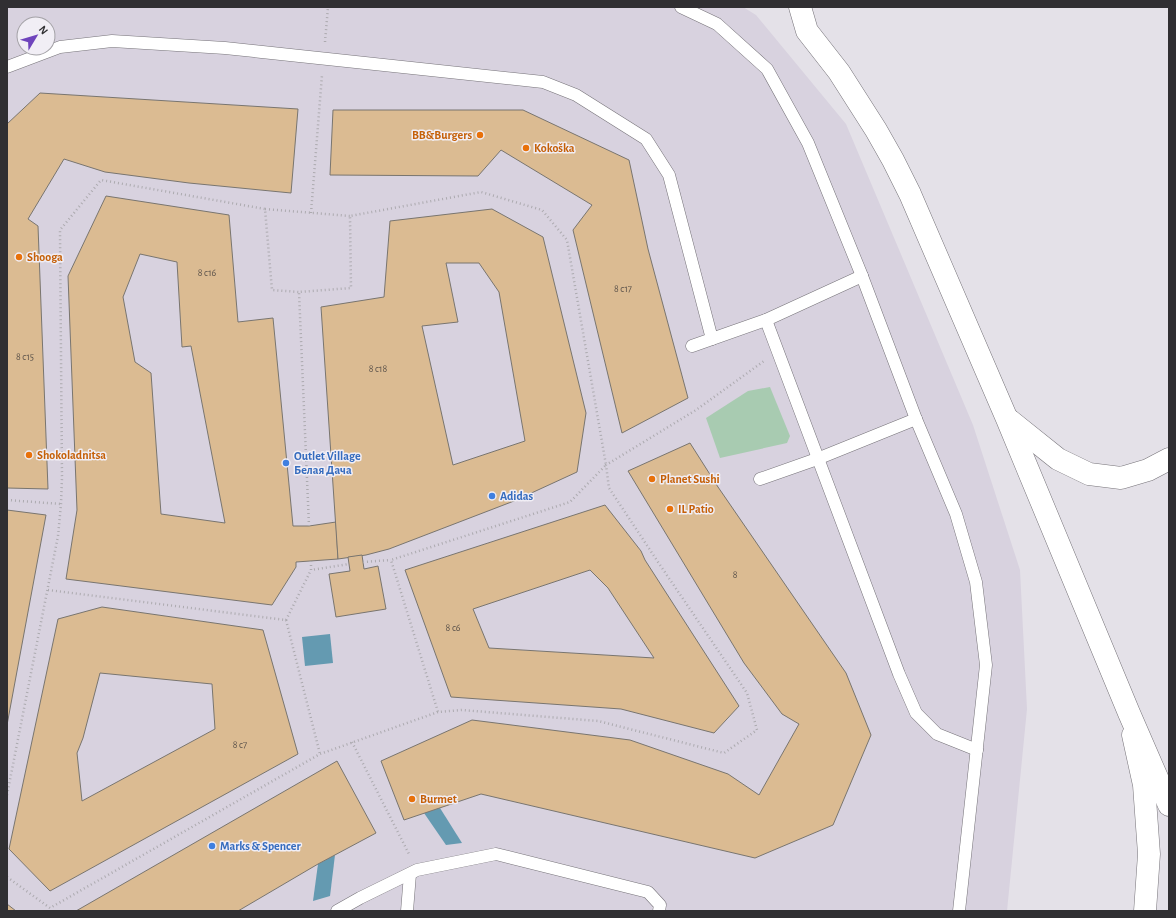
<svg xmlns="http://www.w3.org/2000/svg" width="1176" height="918" viewBox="0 0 1176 918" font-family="'Alegreya Sans',sans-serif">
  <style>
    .built { fill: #d8d2df; fill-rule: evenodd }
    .green { fill: #a8cbb1 }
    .water { fill: #649ab1 }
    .building { fill: #dbbb92; stroke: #79756f; fill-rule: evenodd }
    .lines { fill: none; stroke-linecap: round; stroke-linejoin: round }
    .lane-casing { stroke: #767379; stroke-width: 13 }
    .street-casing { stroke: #767379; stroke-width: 23 }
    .secondary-casing { stroke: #767379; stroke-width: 23 }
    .path { stroke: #acaaaf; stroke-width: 2.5; stroke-dasharray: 1 3; stroke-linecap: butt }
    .lane { stroke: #fff; stroke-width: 12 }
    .street { stroke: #fff; stroke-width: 22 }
    .secondary { stroke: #fff; stroke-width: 22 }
    .food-dot { fill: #e8710a; stroke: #f1eef5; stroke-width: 1.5 }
    .shop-dot { fill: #3f7fe0; stroke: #f1eef5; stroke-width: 1.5 }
    .labels { text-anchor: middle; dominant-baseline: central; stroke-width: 3; stroke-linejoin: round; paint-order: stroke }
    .number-label { font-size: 10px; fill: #5b524a }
    .food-label { font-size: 12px; font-weight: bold; fill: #c56008; stroke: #f1eef5; text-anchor: start }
    .shop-label { font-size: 12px; font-weight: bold; fill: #366cbe; stroke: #f1eef5; text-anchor: start }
  </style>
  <rect width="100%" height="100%" fill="#e4e1e8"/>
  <path class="built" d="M7 7H743L756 15 846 124 973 425 1020 570 1027 709 1007 911H7ZM24 24H48V48H24Z"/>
  <path class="green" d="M770 387 790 436 787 443 720 458 706 418 748 391Z"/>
  <g class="water">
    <path d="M330 634 333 663 305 666 302 637Z"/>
    <path d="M440 808 462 843 446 845 424 813Z"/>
    <path d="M335 855 330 896 313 901 318 864Z"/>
  </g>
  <g class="building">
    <path d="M40 93 298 109 291 193 189 183 105 172 64 159 28 219 38 226 48 489 7 488V124Z"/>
    <path d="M333 110H523L629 160 648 249 688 398 622 433 573 230 592 205 501 150 478 176 330 175Z"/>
    <path d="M106 196 229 215 238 322 273 318 293 526H309L336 522 338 559 296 562V567L272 605 66 579 77 510 68 276ZM140 254 177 262 182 347 191 346 225 523 161 514 151 373 135 362 123 297Z"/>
    <path d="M492 209 543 237 586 413 577 472 514 501 389 549 366 555 338 559 321 307 384 297 390 221ZM446 263H479L499 292 525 441 453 465 422 326 458 322Z"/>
    <path d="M690 443 718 487 846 673 871 735 833 825 755 858 481 794 404 820 381 761 472 720 630 740 728 774 759 795 799 724 782 714 744 663 628 471Z"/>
    <path d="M605 505 641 551 645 560 739 706 714 733 621 709 451 697 405 570ZM590 570 608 588 654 658 489 648 473 609Z"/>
    <path d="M7 510 46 515 7 725Z"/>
    <path d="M362 555 364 569 378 566 386 609 336 617 329 574 350 571 348 557Z"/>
    <path d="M102 607 263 630 298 754 50 891 9 849 58 619ZM100 673 212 684 215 729 82 801 77 753 83 738Z"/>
    <path d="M337 761 376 833 318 864 238 911H76Z"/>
    <path d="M7 904 16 911H7Z"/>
  </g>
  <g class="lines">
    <g class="lane-casing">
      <g id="lane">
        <path d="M681 7 717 24 767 69 808 143 862 276 916 419 956 514 976 582 986 665 959 911"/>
        <path d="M7 67 60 47 112 41 225 48 543 82 576 95 646 139 669 175 712 339"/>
        <path d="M766 320 899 674 916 713 937 734 977 750"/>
        <path d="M692 346 766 320 862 276"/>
        <path d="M760 479 817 459 916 419"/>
        <path d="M337 911 360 898 417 870 496 854 648 892 660 905 659 911"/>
        <path d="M407 911 410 874"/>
      </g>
    </g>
    <g class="street-casing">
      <path id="street" d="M1133 735 1144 785 1149 854 1145 911"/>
    </g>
    <g class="secondary-casing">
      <g id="secondary">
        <path d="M800 7 807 31 839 72 876 130 893 160 910 194 1007 419 1129 713 1169 805"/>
        <path d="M1008 419 1058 459 1089 474 1121 478 1148 470 1169 459"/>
      </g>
    </g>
    <g class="path">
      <path d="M325 42 328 7"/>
      <path d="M265 209 350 216"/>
      <path d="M311 213 322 75"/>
      <path d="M7 500 61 504"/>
      <path d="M309 526 299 292 351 288 350 216 481 192 542 210 567 240 606 465 570 502 391 560 438 712"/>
      <path d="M311 561V570L349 564"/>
      <path d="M363 562 391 560"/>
      <path d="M48 590 286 620 320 754"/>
      <path d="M286 620 311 570"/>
      <path d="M352 742 410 856"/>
      <path d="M7 795 58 536 61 504 62 478 60 230 101 180 265 209 272 290 299 292"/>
      <path d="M7 877 50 908 320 754 438 712 462 710 598 721 724 753 757 730 747 693 660 565 609 488 606 465 696 410 764 361"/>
    </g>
    <use href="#lane" class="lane"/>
    <use href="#street" class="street"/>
    <use href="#secondary" class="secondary"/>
  </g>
  <g class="food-dot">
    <circle cx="480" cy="135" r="4"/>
    <circle cx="526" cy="148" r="4"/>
    <circle cx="19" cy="257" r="4"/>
    <circle cx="29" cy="455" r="4"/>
    <circle cx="652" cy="479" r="4"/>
    <circle cx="670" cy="509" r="4"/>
    <circle cx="412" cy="799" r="4"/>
  </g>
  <g class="shop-dot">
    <circle cx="286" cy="463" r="4"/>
    <circle cx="492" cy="496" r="4"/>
    <circle cx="212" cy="846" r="4"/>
  </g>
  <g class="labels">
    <g class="number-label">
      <text x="207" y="273">8 с16</text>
      <text x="623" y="289">8 с17</text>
      <text x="25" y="357">8 с15</text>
      <text x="378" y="369">8 с18</text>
      <text x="735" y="575">8</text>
      <text x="453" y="628">8 c6</text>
      <text x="240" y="745">8 с7</text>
    </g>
    <g class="food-label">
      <text x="472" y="135" text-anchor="end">BB&amp;Burgers</text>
      <text x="534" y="148">Kokoška</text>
      <text x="27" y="257">Shooga</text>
      <text x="37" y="455">Shokoladnitsa</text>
      <text x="660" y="479">Planet Sushi</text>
      <text x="678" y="509">IL Patio</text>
      <text x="420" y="799">Burmet</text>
    </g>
    <g class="shop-label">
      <text x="294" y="456">Outlet Village<tspan x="294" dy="14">Белая Дача</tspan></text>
      <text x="500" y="496">Adidas</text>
      <text x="220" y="846">Marks &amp; Spencer</text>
    </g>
  </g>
  <rect width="1176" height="918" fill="none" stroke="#302f32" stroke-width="16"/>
  <g transform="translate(36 36) rotate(52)"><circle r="19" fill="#f1eef5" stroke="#a4a2a7"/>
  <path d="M0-3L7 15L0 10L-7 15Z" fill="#6f44bc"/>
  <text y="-6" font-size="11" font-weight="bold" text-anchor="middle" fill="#302f32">N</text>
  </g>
</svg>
